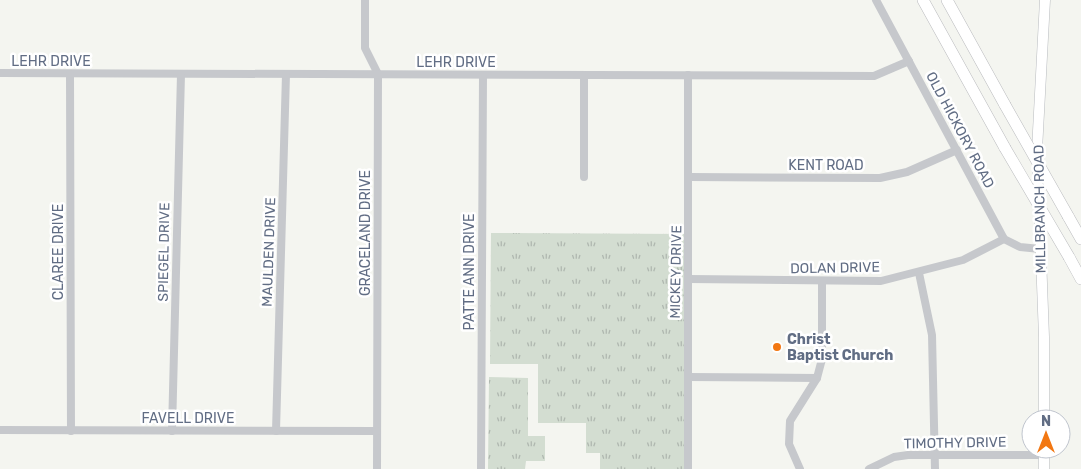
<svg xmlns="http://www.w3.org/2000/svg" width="1081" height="469" viewBox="0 0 1081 469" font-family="Rubik,sans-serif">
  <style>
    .grass { fill: url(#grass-tufts) }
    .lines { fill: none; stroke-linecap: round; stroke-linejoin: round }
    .major-casing { stroke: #b8bbbf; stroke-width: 11 }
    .highway-casing { stroke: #babbbe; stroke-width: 12 }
    .minor { stroke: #c6c8cc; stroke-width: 8 }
    .major { stroke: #fff; stroke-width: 10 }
    .highway { stroke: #fff; stroke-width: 11 }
    .highway-bridge-casing { stroke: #babbbe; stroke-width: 12; stroke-linecap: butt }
    .highway-bridge { stroke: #fff; stroke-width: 11 }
    .poi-dot { fill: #f27712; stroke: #fff; stroke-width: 2 }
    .labels { text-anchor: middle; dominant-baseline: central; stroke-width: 5; stroke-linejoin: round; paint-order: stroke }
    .street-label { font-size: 14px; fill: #616d84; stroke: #fff }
    .poi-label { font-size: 14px; font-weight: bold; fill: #616d84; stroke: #fff; text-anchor: start }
  </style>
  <defs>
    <pattern id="grass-tufts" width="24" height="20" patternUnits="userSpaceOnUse" patternTransform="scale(1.25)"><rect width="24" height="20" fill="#d3ddd1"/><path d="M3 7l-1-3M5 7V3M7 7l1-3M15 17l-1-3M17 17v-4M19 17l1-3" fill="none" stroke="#afb7af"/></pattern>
  </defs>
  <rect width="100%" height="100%" fill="#f4f5f0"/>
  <g class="grass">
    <path d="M491 233 685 234 684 469H600V453H586V423H538V364H490Z"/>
    <path d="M489 377 528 378V436H545V461H526L525 469H488Z"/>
  </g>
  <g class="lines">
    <g class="major-casing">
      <g id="major">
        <path d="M1044 419V337L1037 150 1045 0"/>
        <path d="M1044 449V469"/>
      </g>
    </g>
    <g class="highway-casing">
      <g id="highway">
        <path d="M923 0 1005 148"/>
        <path d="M947 0 1005 105"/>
        <path d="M1068 216 1081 239"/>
        <path d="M1069 257 1081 279"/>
      </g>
    </g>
    <g class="minor">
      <path d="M365 0V48L378 74 377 469"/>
      <path d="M876 0 1004 239 1020 247 1040 249"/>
      <path d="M0 73 874 76 909 61"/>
      <path d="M70 74 71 431"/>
      <path d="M584 177V75"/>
      <path d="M690 177 880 178 907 172 957 150"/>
      <path d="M919 273 932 335 935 469"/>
      <path d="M689 279 881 281 963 260 1004 239"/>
      <path d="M688 377 817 378"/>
      <path d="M0 430 377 431"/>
      <path d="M172 431 181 74"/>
      <path d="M276 431 286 74"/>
      <path d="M481 469 483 75"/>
      <path d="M688 469V75"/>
      <path d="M800 469 789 444 790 421 817 378 822 359V282"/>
      <path d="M869 469 894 457 908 455H1044"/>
    </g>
    <use href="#major" class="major"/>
    <use href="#highway" class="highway"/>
    <g class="highway-bridge-casing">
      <g id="highway-bridge">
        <path d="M1005 105 1068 216"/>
        <path d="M1005 148 1069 257"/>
      </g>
    </g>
    <use href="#highway-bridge" class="highway-bridge"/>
  </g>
  <circle class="poi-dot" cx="777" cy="347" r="5"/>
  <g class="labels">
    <g class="street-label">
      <text x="51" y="61">LEHR DRIVE</text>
      <text x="456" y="62">LEHR DRIVE</text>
      <text transform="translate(960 130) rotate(62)">OLD HICKORY ROAD</text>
      <text x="826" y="165">KENT ROAD</text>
      <text transform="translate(1040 209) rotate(-91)">MILLBRANCH ROAD</text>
      <text transform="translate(365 233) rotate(-90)">GRACELAND DRIVE</text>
      <text transform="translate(58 252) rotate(-90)">CLAREE DRIVE</text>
      <text transform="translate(164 252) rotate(-89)">SPIEGEL DRIVE</text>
      <text transform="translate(269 252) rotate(-88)">MAULDEN DRIVE</text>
      <text transform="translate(835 268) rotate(-1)">DOLAN DRIVE</text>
      <text transform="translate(469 272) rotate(-90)">PATTE ANN DRIVE</text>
      <text transform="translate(676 272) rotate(-89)">MICKEY DRIVE</text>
      <text x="188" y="418">FAVELL DRIVE</text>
      <text transform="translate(955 443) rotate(-1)">TIMOTHY DRIVE</text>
    </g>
    <g class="poi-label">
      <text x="787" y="339">Christ<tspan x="787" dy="16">Baptist Church</tspan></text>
    </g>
  </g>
  <g transform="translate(1046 434)"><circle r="24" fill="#ffffff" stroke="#c0c5ce"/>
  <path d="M0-4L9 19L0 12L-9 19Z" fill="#f27712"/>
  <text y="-8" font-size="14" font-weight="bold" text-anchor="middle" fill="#616d84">N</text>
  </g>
</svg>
